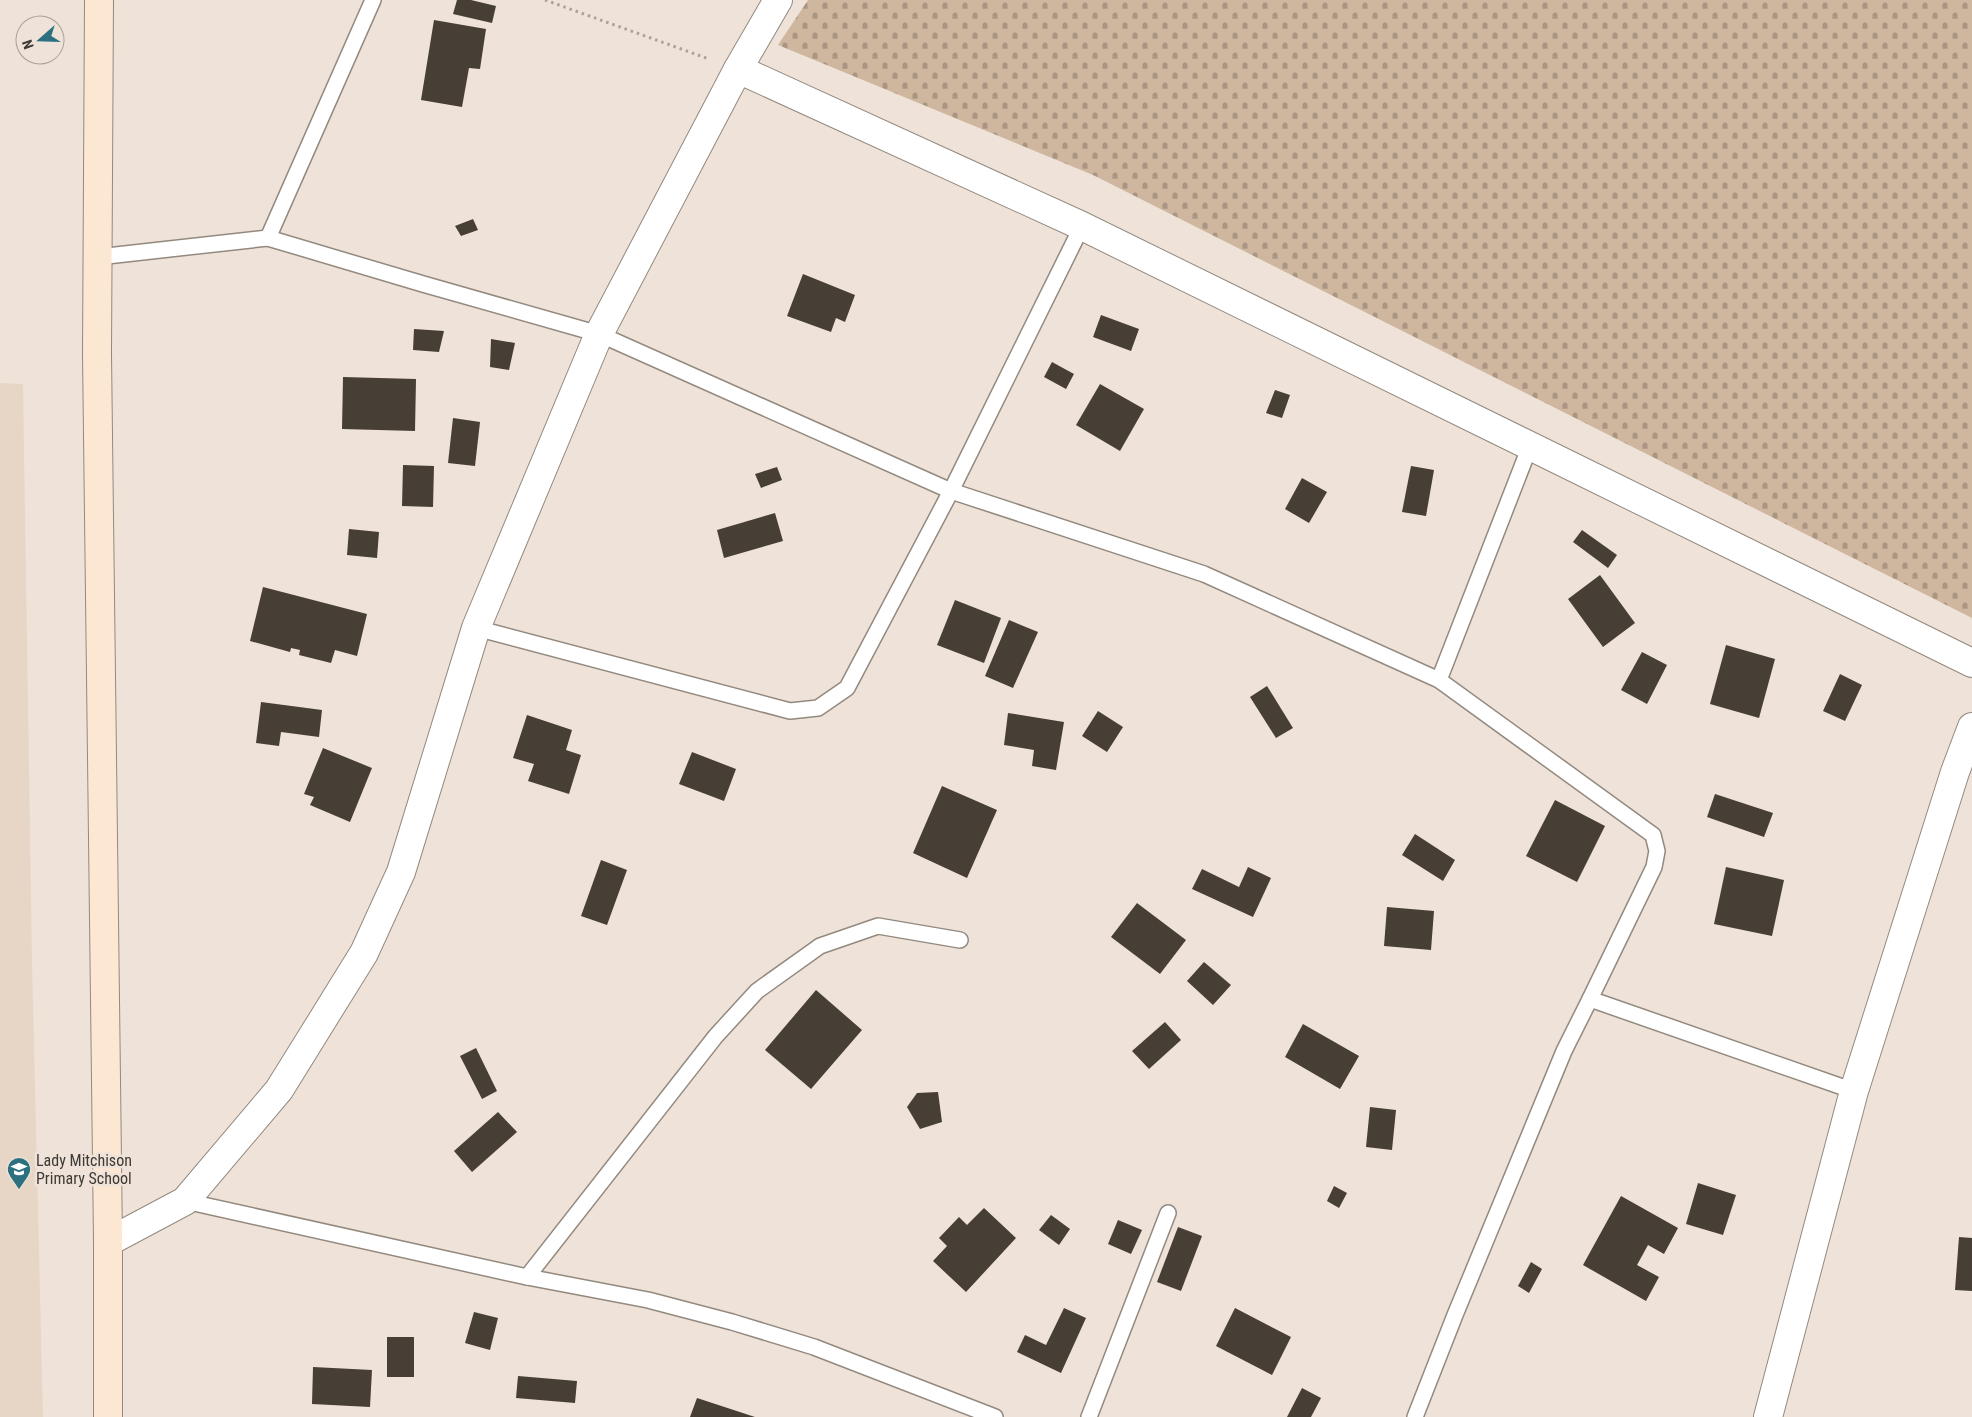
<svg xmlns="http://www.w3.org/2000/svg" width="1972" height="1417" viewBox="0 0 1972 1417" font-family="'Roboto Condensed',sans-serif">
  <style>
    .built { fill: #e7d6c6 }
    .cemetery { fill: url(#cemetery-stones) }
    .building { fill: #473e36 }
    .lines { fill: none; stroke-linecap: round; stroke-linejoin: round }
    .lane-casing { stroke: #93897f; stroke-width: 18 }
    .street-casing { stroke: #93897f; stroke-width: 30 }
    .secondary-casing { stroke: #93897f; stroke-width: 30 }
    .path { stroke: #aaa199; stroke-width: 3; stroke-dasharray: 2.5 4; stroke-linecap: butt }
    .lane { stroke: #fff; stroke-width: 15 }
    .street { stroke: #fff; stroke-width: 28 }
    .secondary { stroke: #fce7d3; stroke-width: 28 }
    .labels { text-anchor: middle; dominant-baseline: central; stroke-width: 5; stroke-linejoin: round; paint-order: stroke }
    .poi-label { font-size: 16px; fill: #3d3935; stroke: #efe3d9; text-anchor: start }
  </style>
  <defs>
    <pattern id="cemetery-stones" width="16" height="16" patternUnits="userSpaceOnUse" patternTransform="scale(1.25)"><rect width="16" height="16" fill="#cfb69f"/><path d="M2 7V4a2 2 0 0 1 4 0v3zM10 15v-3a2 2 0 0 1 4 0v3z" fill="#a99582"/></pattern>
  </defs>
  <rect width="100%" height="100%" fill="#efe3d9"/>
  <path class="built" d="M0 383 23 384 32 961 43 1417H0Z"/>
  <path class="cemetery" d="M808 0H1972V618L1093 175 778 45Z"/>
  <g class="building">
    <path d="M457 0H471L496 6 492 23 453 14Z"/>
    <path d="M434 20 486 29 480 69 469 68 462 107 421 100Z"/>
    <path d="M473 219 478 230 461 236 455 226Z"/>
    <path d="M803 274 855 295 845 322 836 318 831 332 787 316Z"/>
    <path d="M1101 315 1139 329 1131 351 1093 337Z"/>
    <path d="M414 329 444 331 439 352 413 350Z"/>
    <path d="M491 339 515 343 509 370 490 367Z"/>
    <path d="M1052 362 1074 374 1066 389 1044 377Z"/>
    <path d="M343 377 416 379 415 431 342 429Z"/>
    <path d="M1100 384 1144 409 1120 451 1076 425Z"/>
    <path d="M1275 390 1290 395 1282 418 1266 413Z"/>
    <path d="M453 418 480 422 475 466 448 463Z"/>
    <path d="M403 465 434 466 433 507 402 506Z"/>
    <path d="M1411 466 1434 470 1426 516 1402 512Z"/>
    <path d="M777 467 782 480 761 488 755 474Z"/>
    <path d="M1302 478 1327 492 1309 523 1285 509Z"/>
    <path d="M775 513 783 541 724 558 717 530Z"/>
    <path d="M349 529 379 532 377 558 347 555Z"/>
    <path d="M1582 530 1617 555 1608 568 1573 542Z"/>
    <path d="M1600 575 1635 623 1603 647 1568 599Z"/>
    <path d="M263 587 367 614 357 656 335 650 331 663 299 655 300 650 291 648 290 652 250 641Z"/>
    <path d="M955 600 1001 618 984 663 937 645Z"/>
    <path d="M1009 620 1038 632 1013 688 985 676Z"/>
    <path d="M1726 645 1775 659 1759 718 1710 704Z"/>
    <path d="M1642 652 1667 665 1647 704 1621 690Z"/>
    <path d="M1840 674 1862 685 1845 721 1823 711Z"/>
    <path d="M1267 686 1293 728 1276 738 1250 697Z"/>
    <path d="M261 702 322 710 319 737 281 732 279 746 256 743Z"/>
    <path d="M1098 711 1123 727 1107 752 1082 736Z"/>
    <path d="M1008 713 1064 722 1056 770 1032 766 1034 750 1004 745Z"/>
    <path d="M527 715 572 730 566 750 581 755 569 794 528 781 534 764 513 758Z"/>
    <path d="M323 748 372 768 350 822 310 805 314 797 304 794Z"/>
    <path d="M692 752 736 769 724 801 679 784Z"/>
    <path d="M942 786 997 810 967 878 913 853Z"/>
    <path d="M1715 794 1773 813 1764 837 1707 817Z"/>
    <path d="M1555 800 1605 826 1577 882 1526 856Z"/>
    <path d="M1415 834 1455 860 1443 881 1402 855Z"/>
    <path d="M601 860 627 870 607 925 581 916Z"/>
    <path d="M1248 867 1271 878 1253 917 1192 889 1202 869 1239 887Z"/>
    <path d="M1726 867 1784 880 1772 936 1714 924Z"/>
    <path d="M1137 903 1186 940 1160 974 1111 937Z"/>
    <path d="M1387 907 1434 911 1431 950 1384 946Z"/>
    <path d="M1204 962 1231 985 1213 1005 1187 981Z"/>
    <path d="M816 990 862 1030 811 1089 765 1050Z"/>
    <path d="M1165 1022 1181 1040 1149 1069 1132 1051Z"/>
    <path d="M1303 1024 1359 1056 1340 1089 1285 1057Z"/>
    <path d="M476 1048 497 1091 482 1099 460 1056Z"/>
    <path d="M938 1092 942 1122 920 1129 907 1107 917 1093Z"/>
    <path d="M1370 1107 1396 1110 1392 1150 1366 1147Z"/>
    <path d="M498 1112 517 1132 472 1172 454 1151Z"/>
    <path d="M1698 1183 1736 1195 1723 1235 1686 1224Z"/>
    <path d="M1334 1186 1347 1193 1339 1208 1327 1201Z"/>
    <path d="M1621 1196 1678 1228 1664 1254 1648 1245 1637 1265 1659 1277 1646 1301 1583 1265Z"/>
    <path d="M984 1208 1016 1238 966 1292 933 1261 947 1246 939 1238 959 1217 967 1225Z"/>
    <path d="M1051 1215 1070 1229 1059 1245 1039 1230Z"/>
    <path d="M1118 1220 1142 1230 1131 1254 1108 1244Z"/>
    <path d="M1178 1227 1202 1236 1181 1291 1157 1282Z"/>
    <path d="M1959 1237 1972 1238V1291L1955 1290Z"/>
    <path d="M1531 1262 1542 1269 1529 1293 1518 1286Z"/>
    <path d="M1064 1308 1086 1318 1061 1373 1017 1352 1025 1335 1046 1345Z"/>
    <path d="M1235 1308 1291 1337 1272 1375 1216 1346Z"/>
    <path d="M474 1312 498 1318 490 1350 465 1343Z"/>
    <rect x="387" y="1337" width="27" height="40"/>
    <path d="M313 1367 372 1370 370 1407 312 1404Z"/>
    <path d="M518 1376 577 1381 575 1403 516 1398Z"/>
    <path d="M1302 1388 1321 1398 1311 1417H1287Z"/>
    <path d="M697 1398 755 1417H690Z"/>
  </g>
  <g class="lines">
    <g class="lane-casing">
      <g id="lane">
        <path d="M268 238 423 284 599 334 951 491 1204 574 1439 680 1653 835 1657 851 1654 867 1590 999 1854 1091"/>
        <path d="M98 257 268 238 373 0"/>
        <path d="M476 628 790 711 818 708 847 688 951 491 1082 226"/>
        <path d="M1439 680 1530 446"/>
        <path d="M185 1201 527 1277 648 1300 732 1322 814 1347 995 1417"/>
        <path d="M527 1277 715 1037 757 991 820 946 878 926 960 940"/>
        <path d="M1089 1417 1168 1213"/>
        <path d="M1415 1417 1455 1315 1564 1051 1590 999"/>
      </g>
    </g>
    <g class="street-casing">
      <g id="street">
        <path d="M738 69 1082 226 1972 663"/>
        <path d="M108 1242 185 1201 279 1090 364 953 401 872 476 628 599 334 738 69 778 0"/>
        <path d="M1768 1417 1854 1091 1955 772 1972 727"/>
      </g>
    </g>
    <g class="secondary-casing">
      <path id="secondary" d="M99 0 97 354 108 1242V1417"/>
    </g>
    <path class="path" d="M545 0 709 59"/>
    <use href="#lane" class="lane"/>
    <use href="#street" class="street"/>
    <use href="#secondary" class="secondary"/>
  </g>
  <defs>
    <g id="school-pin" transform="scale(1.25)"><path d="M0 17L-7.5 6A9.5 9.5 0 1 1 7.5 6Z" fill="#2d7181" stroke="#efe3d9"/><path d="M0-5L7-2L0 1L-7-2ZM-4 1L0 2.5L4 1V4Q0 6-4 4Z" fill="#fff"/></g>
  </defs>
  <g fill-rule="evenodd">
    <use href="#school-pin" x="19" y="1169"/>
  </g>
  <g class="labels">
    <g class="poi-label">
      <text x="36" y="1160">Lady Mitchison<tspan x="36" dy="18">Primary School</tspan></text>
    </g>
  </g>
  <g transform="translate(40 40) rotate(250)"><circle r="24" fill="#efe3d9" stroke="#a89f97"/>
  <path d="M0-4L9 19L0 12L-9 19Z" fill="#2d7181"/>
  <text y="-8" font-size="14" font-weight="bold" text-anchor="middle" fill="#3d3935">N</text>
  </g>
</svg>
